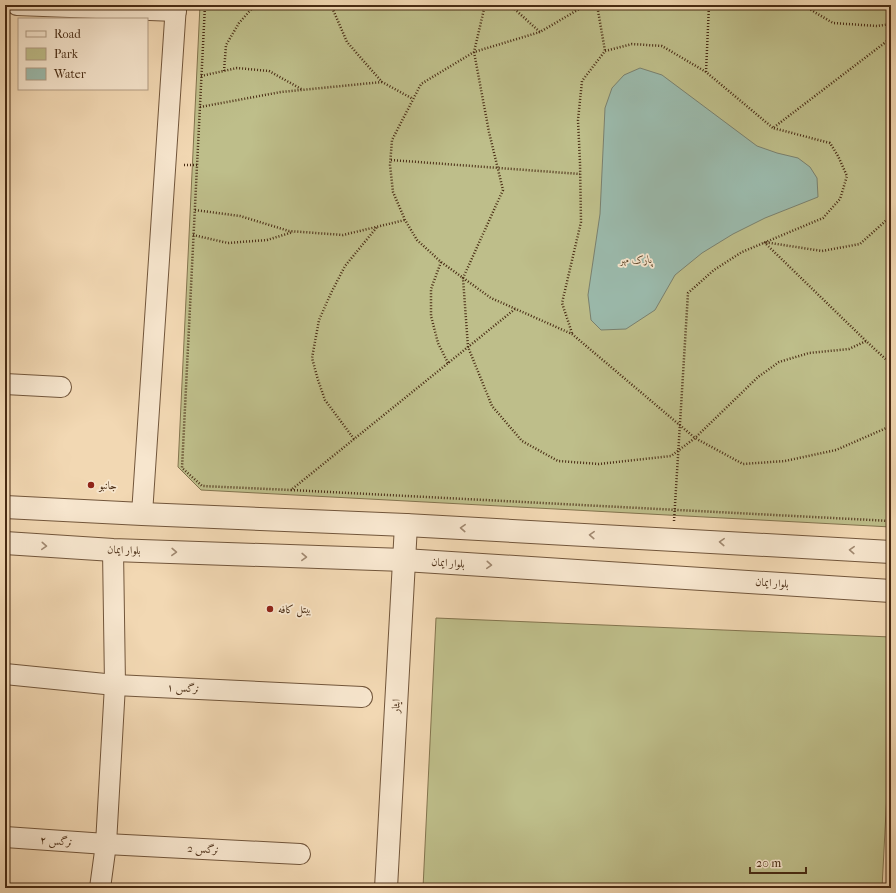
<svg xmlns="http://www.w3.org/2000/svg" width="896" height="893" viewBox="0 0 896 893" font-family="'IM FELL French Canon',Amiri,serif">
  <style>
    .green { fill: #bebe8a; stroke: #83744e }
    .water { fill: #9bbaac; stroke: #7a816f }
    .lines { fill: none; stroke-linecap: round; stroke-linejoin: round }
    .minor-casing { stroke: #72563b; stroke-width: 22 }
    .tertiary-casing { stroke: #72563b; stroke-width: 24 }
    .path { stroke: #482b13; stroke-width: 2.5; stroke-dasharray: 1 2; stroke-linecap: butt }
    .minor { stroke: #f7e6ce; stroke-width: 20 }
    .tertiary { stroke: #f7e6ce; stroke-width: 22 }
    .oneway { stroke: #a08870 }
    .poi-dot { fill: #8f2418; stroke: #f7e6ce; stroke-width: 1.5 }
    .labels { text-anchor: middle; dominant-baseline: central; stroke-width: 3.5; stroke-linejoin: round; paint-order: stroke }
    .park-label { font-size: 11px; font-style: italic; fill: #60482b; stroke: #f7e6ce }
    .poi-label { font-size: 11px; fill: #482b13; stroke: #f7e6ce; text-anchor: start }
    .street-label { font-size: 11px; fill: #482b13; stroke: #f7e6ce }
  </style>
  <rect width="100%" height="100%" fill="#f2d8b3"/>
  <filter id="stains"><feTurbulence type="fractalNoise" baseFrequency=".005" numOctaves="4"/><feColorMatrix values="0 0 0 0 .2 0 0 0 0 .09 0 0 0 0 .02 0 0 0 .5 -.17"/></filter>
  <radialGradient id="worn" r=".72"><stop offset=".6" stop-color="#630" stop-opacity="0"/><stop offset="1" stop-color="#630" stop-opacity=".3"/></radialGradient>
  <g class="green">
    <path d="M200 5H891V527L201 490 178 467Z"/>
    <path d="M436 618 891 637V716L882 888H423Z"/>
  </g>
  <path class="water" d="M640 68 662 75 757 146 777 153 798 158 810 167 817 178 818 197 765 218 733 234 702 253 675 275 655 310 626 329 601 330 591 320 588 295 600 214 605 108 612 88 624 75Z"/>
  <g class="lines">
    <g class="minor-casing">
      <g id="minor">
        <path d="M17 5 176 11"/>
        <path d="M5 384 61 387"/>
        <path d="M142 514 176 5"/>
        <path d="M5 674 115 685 362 697"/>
        <path d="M5 837 106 844 300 854"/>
        <path d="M100 888 106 844 115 685 113 550"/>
      </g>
    </g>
    <g class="tertiary-casing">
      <g id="tertiary">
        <path d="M5 507 142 514 406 525 891 552"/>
        <path d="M5 543 113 550 404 560 891 591"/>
        <path d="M386 888 406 525"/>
      </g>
    </g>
    <g class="path">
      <path d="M205 5 182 468 202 486 291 490"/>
      <path d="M331 5 347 42 382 82 413 99"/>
      <path d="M485 5 474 52 421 84 392 140 390 165 393 192 405 220 417 240 441 262 491 298 572 334 695 438 743 464 785 461 836 450 891 426"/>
      <path d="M510 5 540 32 586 5"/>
      <path d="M597 5 605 51"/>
      <path d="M709 5 706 72 773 128"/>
      <path d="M803 5 806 7 833 23 877 26 891 24"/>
      <path d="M540 32 474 52 489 132 503 190 463 278 468 347 492 406 522 441 558 461 599 464 671 456 695 438 758 377 779 362 809 353 849 349 866 341 891 364"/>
      <path d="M224 71 226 45 239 23 255 5"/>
      <path d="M201 76 237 68 269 71 303 90"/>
      <path d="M200 107 281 92 382 82"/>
      <path d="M391 160 580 174"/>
      <path d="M184 165H197"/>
      <path d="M891 182 890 189 891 213"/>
      <path d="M195 210 240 216 289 231 343 235 405 220"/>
      <path d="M193 235 228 243 267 240 293 232"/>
      <path d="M441 262 431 289V316L438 343 448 363"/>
      <path d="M515 309 291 490 891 521"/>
      <path d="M572 333 562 303 581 222 580 163 578 120 582 81 605 51 632 44 662 46 706 72"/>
      <path d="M866 341 764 242 822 251 860 244 891 216"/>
      <path d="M354 439 325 400 318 380 312 358 319 320 331 293 345 266 377 227"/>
      <path d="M674 521 688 293 714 270 742 252 823 218 840 199 847 176 838 156 830 143 773 128 891 38"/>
    </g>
    <use href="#minor" class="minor"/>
    <use href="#tertiary" class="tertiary"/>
  </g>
  <defs><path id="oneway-chevron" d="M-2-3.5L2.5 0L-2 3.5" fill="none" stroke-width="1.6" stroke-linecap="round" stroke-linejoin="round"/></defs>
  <g class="oneway">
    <use href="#oneway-chevron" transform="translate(463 528) rotate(-177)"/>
    <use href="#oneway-chevron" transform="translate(592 535) rotate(-177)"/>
    <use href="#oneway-chevron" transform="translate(722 542) rotate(-177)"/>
    <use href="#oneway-chevron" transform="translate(44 546) rotate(4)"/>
    <use href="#oneway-chevron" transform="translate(852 550) rotate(-177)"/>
    <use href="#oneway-chevron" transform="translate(174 552) rotate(2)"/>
    <use href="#oneway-chevron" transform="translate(304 557) rotate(2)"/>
    <use href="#oneway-chevron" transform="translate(489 565) rotate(4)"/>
  </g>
  <g class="poi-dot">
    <circle cx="91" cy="485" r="4"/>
    <circle cx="270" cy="609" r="4"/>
  </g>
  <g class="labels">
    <g class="park-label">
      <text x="636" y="259">پارک مهر</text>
    </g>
    <g class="poi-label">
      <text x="99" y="485">جانبو</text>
      <text x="278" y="609">بیتل کافه</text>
    </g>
    <g class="street-label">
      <text transform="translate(124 550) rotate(2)">بلوار ایمان</text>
      <text transform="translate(448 563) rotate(4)">بلوار ایمان</text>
      <text transform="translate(772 583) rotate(4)">بلوار ایمان</text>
      <text transform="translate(183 688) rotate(3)">نرگس ۱</text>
      <text transform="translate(396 706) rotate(-87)">ایثار</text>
      <text transform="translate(56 841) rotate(4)">نرگس ۲</text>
      <text transform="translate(203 849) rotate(3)">نرگس 2</text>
    </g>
  </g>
  <rect width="896" height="893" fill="none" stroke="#f2d8b3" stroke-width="20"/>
  <rect x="6" y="6" width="884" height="881" fill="none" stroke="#482b13" stroke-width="2"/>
  <rect x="10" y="10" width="876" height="873" fill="none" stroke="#482b13"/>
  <rect x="18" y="18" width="130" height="72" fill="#f7e6ce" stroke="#b19b83"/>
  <rect x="26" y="31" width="20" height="6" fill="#f7e6ce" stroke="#b19b83"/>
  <text x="54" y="38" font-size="12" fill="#482b13">Road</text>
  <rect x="26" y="48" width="20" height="12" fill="#bebe8a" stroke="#b19b83"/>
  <text x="54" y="58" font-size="12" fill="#482b13">Park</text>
  <rect x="26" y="68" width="20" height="12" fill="#9bbaac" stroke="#b19b83"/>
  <text x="54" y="78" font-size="12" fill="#482b13">Water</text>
  <path d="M750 867v6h56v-6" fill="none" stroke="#482b13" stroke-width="2"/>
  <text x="756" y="867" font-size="12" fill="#482b13" stroke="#f7e6ce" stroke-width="3" paint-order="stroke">20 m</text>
  <rect width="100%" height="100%" filter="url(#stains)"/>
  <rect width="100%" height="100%" fill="url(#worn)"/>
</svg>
